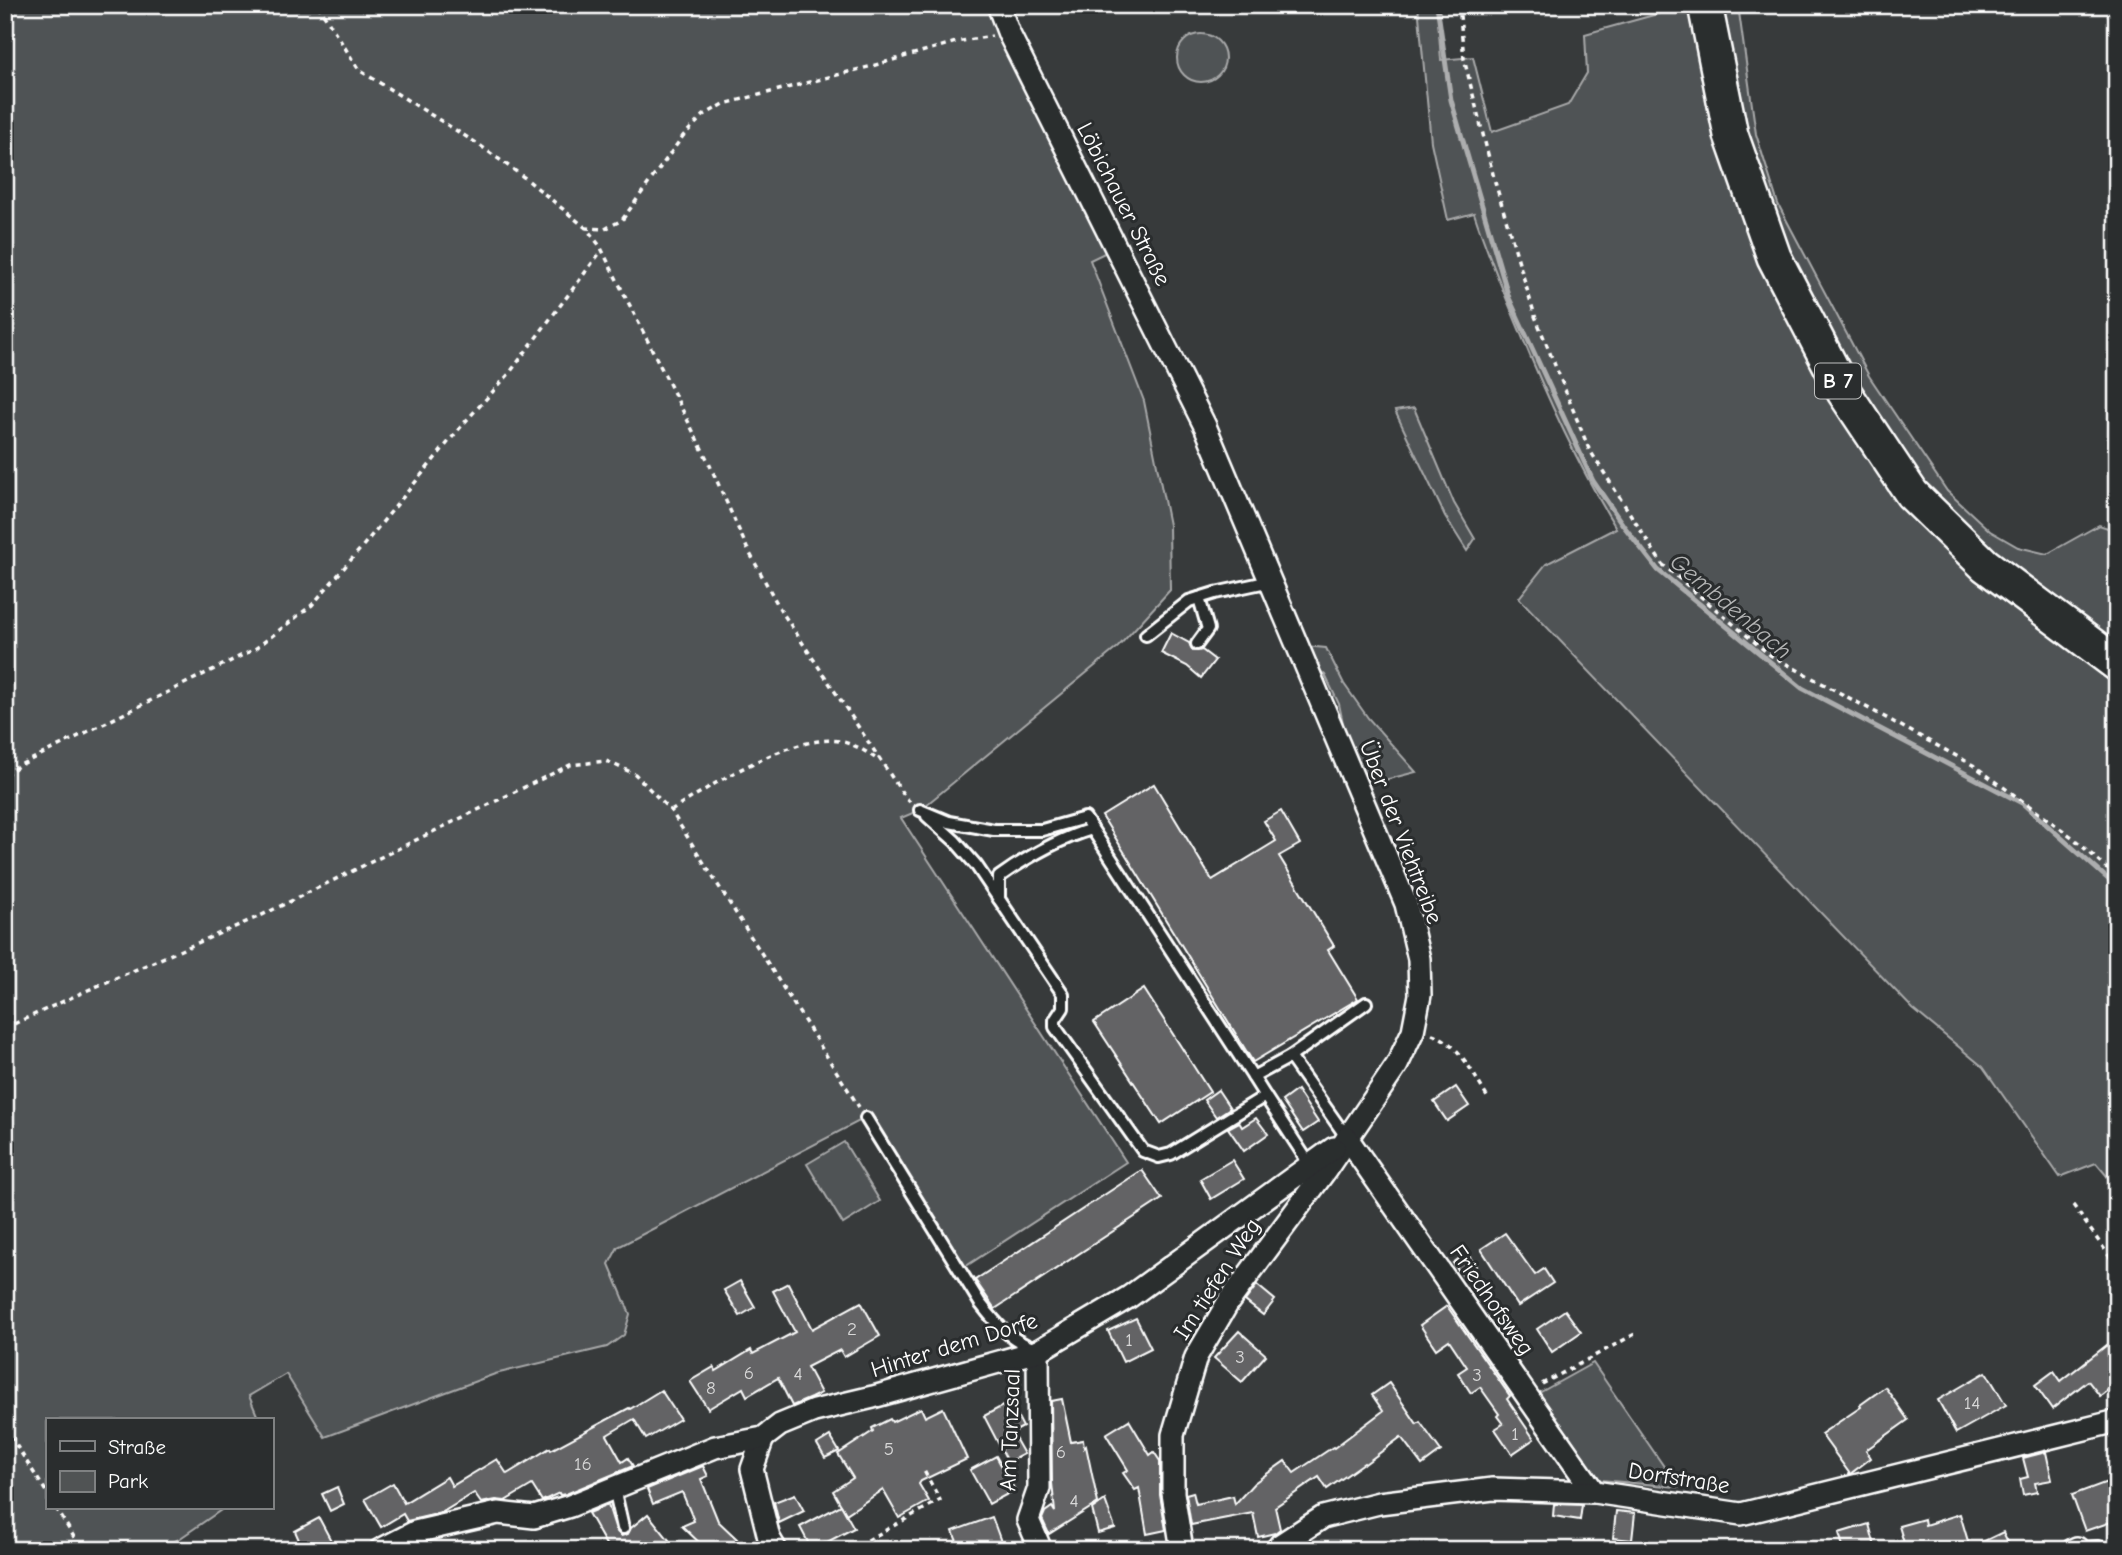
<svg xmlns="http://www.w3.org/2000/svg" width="2122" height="1555" viewBox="0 0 2122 1555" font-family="'Comic Neue',sans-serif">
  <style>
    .green { fill: #505354; stroke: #a8a9aa; stroke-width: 2 }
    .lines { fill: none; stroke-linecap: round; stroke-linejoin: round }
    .stream { stroke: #adaeaf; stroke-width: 5 }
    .building { fill: #636465; stroke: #fff; stroke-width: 2 }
    .service-casing { stroke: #fff; stroke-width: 16 }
    .minor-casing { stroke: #fff; stroke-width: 26 }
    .primary-casing { stroke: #fff; stroke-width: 38 }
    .path { stroke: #fff; stroke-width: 3.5; stroke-dasharray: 5 5; stroke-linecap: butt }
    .service { stroke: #2a2d2e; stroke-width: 10 }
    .minor { stroke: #2a2d2e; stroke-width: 21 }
    .primary { stroke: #2a2d2e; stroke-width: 33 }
    .labels { text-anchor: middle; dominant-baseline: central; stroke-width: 6; stroke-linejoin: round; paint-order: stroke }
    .number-label { font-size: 19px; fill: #d8d8d8 }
    .shield { fill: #2a2d2e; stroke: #bfc0c0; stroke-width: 2 }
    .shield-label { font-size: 21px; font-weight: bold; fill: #fff }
    .street-label { font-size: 23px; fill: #fff; stroke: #2a2d2e }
    .water-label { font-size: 24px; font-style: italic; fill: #b4b5b5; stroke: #2a2d2e }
  </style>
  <rect width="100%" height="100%" fill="#373a3b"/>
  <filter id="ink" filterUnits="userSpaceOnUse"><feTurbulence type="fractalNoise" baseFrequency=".0143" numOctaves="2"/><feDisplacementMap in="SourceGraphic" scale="14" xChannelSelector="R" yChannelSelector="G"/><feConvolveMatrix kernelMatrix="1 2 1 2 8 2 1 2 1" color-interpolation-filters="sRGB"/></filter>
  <g filter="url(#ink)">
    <g class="green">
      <path d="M5 5H998L1117 247 1090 260 1144 401 1169 525 1170 590 1118 647 920 810 901 818 1126 1162 960 1270 865 1118 618 1247 609 1264 630 1314 624 1335 607 1347 495 1374 325 1437 286 1374 249 1396 259 1420H47V1508H224L179 1539 159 1550H5Z"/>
      <path d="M1418 5H1437L1441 60 1473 57 1492 132 1568 105 1587 73 1585 34 1690 5 1847 418 2117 664V1132L2112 1135 2117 1143V1188L2096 1163 2060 1177 1983 1067 1913 1009 1519 598 1546 564 1616 528C1577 464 1547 398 1519 329 1503 291 1487 253 1474 213L1448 220 1431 142Z"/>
      <path d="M1709 5H1738L1756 134 1778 204 1869 376 1947 491 1990 531 2018 547 2047 554 2099 525 2117 531V652L1978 545 1879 433 1776 237Z"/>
      <circle cx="1201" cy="58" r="24"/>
      <path d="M1414 408 1454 503 1475 539 1467 551 1445 516 1395 411Z"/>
      <path d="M1305 646 1326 648 1344 684 1368 718 1416 772 1369 784 1345 733 1339 704 1325 675 1314 666Z"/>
      <path d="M844 1142 880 1201 843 1224 807 1164Z"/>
      <path d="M1593 1363 1678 1487 1600 1480 1539 1393Z"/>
    </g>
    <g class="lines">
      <path class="stream" d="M1437 5 1451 100 1509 298 1593 481 1623 525 1658 570 1802 688 2022 803 2117 887"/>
    </g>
    <g class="building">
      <path d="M1171 633 1189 643 1193 651 1202 650 1215 660 1201 678 1187 666 1161 653Z"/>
      <path d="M1154 784 1212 880 1276 841 1264 821 1281 811 1300 844 1279 856 1334 946 1328 950 1358 999 1253 1062 1102 816Z"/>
      <path d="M1144 989 1210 1092 1161 1124 1094 1022Z"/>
      <path d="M1456 1087 1469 1106 1447 1121 1434 1102Z"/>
      <path d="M1218 1090 1230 1108 1216 1117 1204 1100Z"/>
      <path d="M1297 1090 1318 1122 1303 1132 1282 1101Z"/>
      <path d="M1256 1118 1268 1134 1244 1151 1228 1128 1239 1122 1242 1127Z"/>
      <path d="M1232 1160 1244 1179 1211 1199 1200 1179Z"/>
      <path d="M1142 1170 1162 1199 995 1309 975 1280Z"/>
      <path d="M1505 1233 1535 1275 1544 1269 1553 1283 1518 1306 1481 1249Z"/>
      <path d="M1467 1253 1476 1266 1463 1276 1453 1263Z"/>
      <path d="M740 1281 755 1307 740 1316 724 1290Z"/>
      <path d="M788 1283 812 1329 861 1302 880 1336 844 1357 840 1350 807 1367 821 1393 811 1398 792 1406 778 1378 747 1396 743 1388 708 1409 690 1381 714 1367 716 1371 751 1350 753 1354 795 1332 773 1291Z"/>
      <path d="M1257 1285 1275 1300 1263 1315 1245 1301Z"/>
      <path d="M1447 1306 1510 1396 1507 1399 1534 1439 1512 1454 1495 1429 1503 1424 1497 1416 1499 1414 1480 1387 1471 1393 1458 1373 1467 1367 1449 1340 1436 1349 1420 1325Z"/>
      <path d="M1565 1310 1581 1332 1552 1352 1537 1329Z"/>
      <path d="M1136 1318 1151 1348 1123 1362 1108 1331Z"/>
      <path d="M1239 1331 1266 1355 1242 1382 1214 1358Z"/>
      <path d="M2107 1345 2117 1358V1383L2100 1396 2088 1381 2052 1409 2035 1385 2054 1371 2061 1381Z"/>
      <path d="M1986 1372 2006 1405 1956 1433 1938 1400Z"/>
      <path d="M1389 1383 1417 1424 1420 1422 1441 1451 1422 1465 1401 1437 1365 1464 1364 1463 1327 1489 1319 1477 1275 1507 1280 1529 1275 1533 1258 1537 1253 1513 1191 1525 1186 1494 1193 1492 1196 1504 1233 1496 1235 1504 1254 1483 1285 1461 1294 1473 1333 1447 1334 1448 1383 1411 1372 1395Z"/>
      <path d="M1885 1387 1908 1420 1866 1450 1871 1458 1850 1474 1821 1434 1861 1407 1860 1405Z"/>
      <path d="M661 1390 680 1419 646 1439 634 1419 607 1435 622 1462 628 1458 633 1466 566 1494 560 1495 559 1493 542 1501 532 1485 505 1501 496 1500 481 1503 474 1493 441 1513 407 1521 403 1514 381 1527 365 1499 393 1483 404 1503 447 1477 452 1486 497 1459 507 1474 550 1448 551 1450 629 1408 630 1409Z"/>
      <path d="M1062 1399 1071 1442 1083 1440 1084 1448 1086 1446 1098 1503 1049 1534 1042 1519 1045 1512 1052 1507 1055 1512 1052 1483 1051 1401Z"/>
      <path d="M1010 1402 1023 1427 1012 1433 1024 1454 1008 1462 984 1416Z"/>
      <path d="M921 1408 925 1417 943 1408 967 1459 921 1481 919 1484 929 1501 899 1518 883 1490 846 1514 833 1491 853 1478 838 1454 873 1431 872 1428 890 1419 892 1422Z"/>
      <path d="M1129 1420 1150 1455 1154 1452 1160 1461V1495L1166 1530 1147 1534 1139 1488 1135 1490 1123 1473 1128 1470 1106 1434Z"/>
      <path d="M830 1436 839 1451 825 1458 817 1444Z"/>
      <path d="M2046 1452 2052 1480 2035 1483 2037 1492 2023 1495 2020 1479 2028 1477 2023 1458Z"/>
      <path d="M996 1456 1015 1490 989 1504 970 1470Z"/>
      <path d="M703 1466 708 1476 701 1479 718 1521 737 1539 735 1542 744 1550H707L682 1526 694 1521 682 1492 653 1504 647 1489Z"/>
      <path d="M2107 1482 2109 1493 2113 1498 2117 1497V1520L2085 1531 2072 1495Z"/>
      <path d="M337 1487 344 1504 330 1511 322 1494Z"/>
      <path d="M795 1494 804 1511 779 1523 774 1502Z"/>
      <path d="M1105 1500 1115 1528 1098 1533 1092 1509Z"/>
      <path d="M1554 1504 1582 1505 1580 1520 1553 1516Z"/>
      <path d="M608 1505 616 1530 621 1536 628 1534 631 1528 648 1514 669 1540 667 1550H609L588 1513Z"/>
      <path d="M841 1505 854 1528 812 1550 800 1527Z"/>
      <path d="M1616 1511 1635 1513 1632 1540 1613 1538Z"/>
      <path d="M1960 1514 1970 1548 2003 1532 2012 1550H1906L1899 1526 1924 1519 1925 1525Z"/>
      <path d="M992 1517 1004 1550H960L953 1531Z"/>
      <path d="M319 1518 336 1550H281L299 1540 295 1531Z"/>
      <path d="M1869 1524 1876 1550H1844L1839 1533Z"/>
    </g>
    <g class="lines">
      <g class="service-casing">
        <g id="service">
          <path d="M1146 635 1189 601 1215 593 1271 581"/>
          <path d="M1197 644 1208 629 1199 598"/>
          <path d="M920 810 949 822 994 830H1042L1085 818 1253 1077 1290 1057 1366 1003"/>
          <path d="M927 816 955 841 976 865 1063 994V1008L1055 1020V1027L1143 1151 1159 1157 1171 1154 1265 1096 1253 1077"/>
          <path d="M999 899V877C1027 857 1059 839 1092 829"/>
          <path d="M1290 1057 1347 1138"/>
          <path d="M1265 1096 1310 1165"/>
          <path d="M866 1118 980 1303C997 1325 1009 1339 1035 1349"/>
          <path d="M614 1488 623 1528"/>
          <path d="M2115 1489H2117"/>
          <path d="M2077 1548 2098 1547 2109 1550"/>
        </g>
      </g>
      <g class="minor-casing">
        <g id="minor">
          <path d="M998 5 1009 34 1205 426 1406 904 1419 959 1420 995 1413 1031 1397 1065 1325 1171 1229 1301 1196 1357 1173 1435V1493L1182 1550"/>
          <path d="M1347 1138 1594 1492"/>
          <path d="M1038 1351 1039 1488 1028 1520 1041 1550"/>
          <path d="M763 1438 752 1469 769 1538 776 1550"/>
          <path d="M380 1550 415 1532 498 1513 534 1517 570 1506 715 1447 763 1438 780 1425 814 1411 873 1397 1038 1351 1129 1297 1334 1148"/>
          <path d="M1276 1550 1280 1545 1323 1517 1379 1503 1493 1489 1594 1492 1741 1514 2117 1421"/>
          <path d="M2073 1550 2077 1548"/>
        </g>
      </g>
      <g class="primary-casing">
        <path id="primary" d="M1705 5 1731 135 1774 257 1844 392 1912 494 1985 565 2117 664"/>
      </g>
      <g class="path">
        <path d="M318 5 359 70 478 144 525 178 586 228"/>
        <path d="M1459 5 1464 59 1495 182 1535 316 1589 449 1662 564 1770 655 1973 765 2072 837 2117 877"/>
        <path d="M5 775 18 766 255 649 312 605 362 547 464 423 508 375 602 250"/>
        <path d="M910 802 905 797 780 609 747 548 708 461 600 246 586 228 605 229 622 220 683 136 704 115 724 104 872 66 956 42 992 36"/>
        <path d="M671 811C711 785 791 734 839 741 855 744 865 751 878 760"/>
        <path d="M5 1028 88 990 260 916 570 765 606 761 635 774 671 811 859 1107"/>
        <path d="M1432 1034C1460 1043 1474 1076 1489 1100"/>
        <path d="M2073 1205 2117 1267"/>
        <path d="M1542 1384 1635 1334"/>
        <path d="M5 1428 47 1493"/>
        <path d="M56 1508 82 1550"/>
        <path d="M850 1550 940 1500 923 1469"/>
      </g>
      <use href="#service" class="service"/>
      <use href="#minor" class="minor"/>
      <use href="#primary" class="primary"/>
    </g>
  </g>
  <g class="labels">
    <g class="number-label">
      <text x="852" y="1329">2</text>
      <text x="1129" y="1340">1</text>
      <text x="1240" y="1357">3</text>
      <text x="749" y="1373">6</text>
      <text x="798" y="1374">4</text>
      <text x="1477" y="1375">3</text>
      <text x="711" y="1388">8</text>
      <text x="1972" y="1403">14</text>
      <text x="1515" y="1434">1</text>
      <text x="889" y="1449">5</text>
      <text x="1061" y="1452">6</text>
      <text x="583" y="1464">16</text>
      <text x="1074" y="1501">4</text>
    </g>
    <rect class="shield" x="1815" y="363.5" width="46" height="35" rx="5"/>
    <g class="shield-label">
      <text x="1838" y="381">B 7</text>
    </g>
    <g class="street-label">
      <text transform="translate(1124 204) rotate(63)">Löbichauer Straße</text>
      <text transform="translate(1401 832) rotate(69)">Über der Viehtreibe</text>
      <text transform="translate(1217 1279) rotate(-57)">Im tiefen Weg</text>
      <text transform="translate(1492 1300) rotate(55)">Friedhofsweg</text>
      <text transform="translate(954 1345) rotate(-17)">Hinter dem Dorfe</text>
      <text transform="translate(1010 1430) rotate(-88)">Am Tanzsaal</text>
      <text transform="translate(1679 1478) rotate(9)">Dorfstraße</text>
    </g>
    <g class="water-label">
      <text transform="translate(1731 606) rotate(40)">Gembdenbach</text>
    </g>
  </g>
  <rect width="2122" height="1555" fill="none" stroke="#2a2d2e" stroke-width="28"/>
  <rect x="14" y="14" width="2094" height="1527" fill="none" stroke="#fff" stroke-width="2.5" filter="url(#ink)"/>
  <rect x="46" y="1418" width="228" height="91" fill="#2a2d2e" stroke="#7f8182" stroke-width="2"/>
  <rect x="60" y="1441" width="35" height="10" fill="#2a2d2e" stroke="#7f8182" stroke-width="2"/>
  <text x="108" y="1454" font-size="21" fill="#ffffff">Straße</text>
  <rect x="60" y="1471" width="35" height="21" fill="#505354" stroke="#7f8182" stroke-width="2"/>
  <text x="108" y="1488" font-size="21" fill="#ffffff">Park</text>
</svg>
